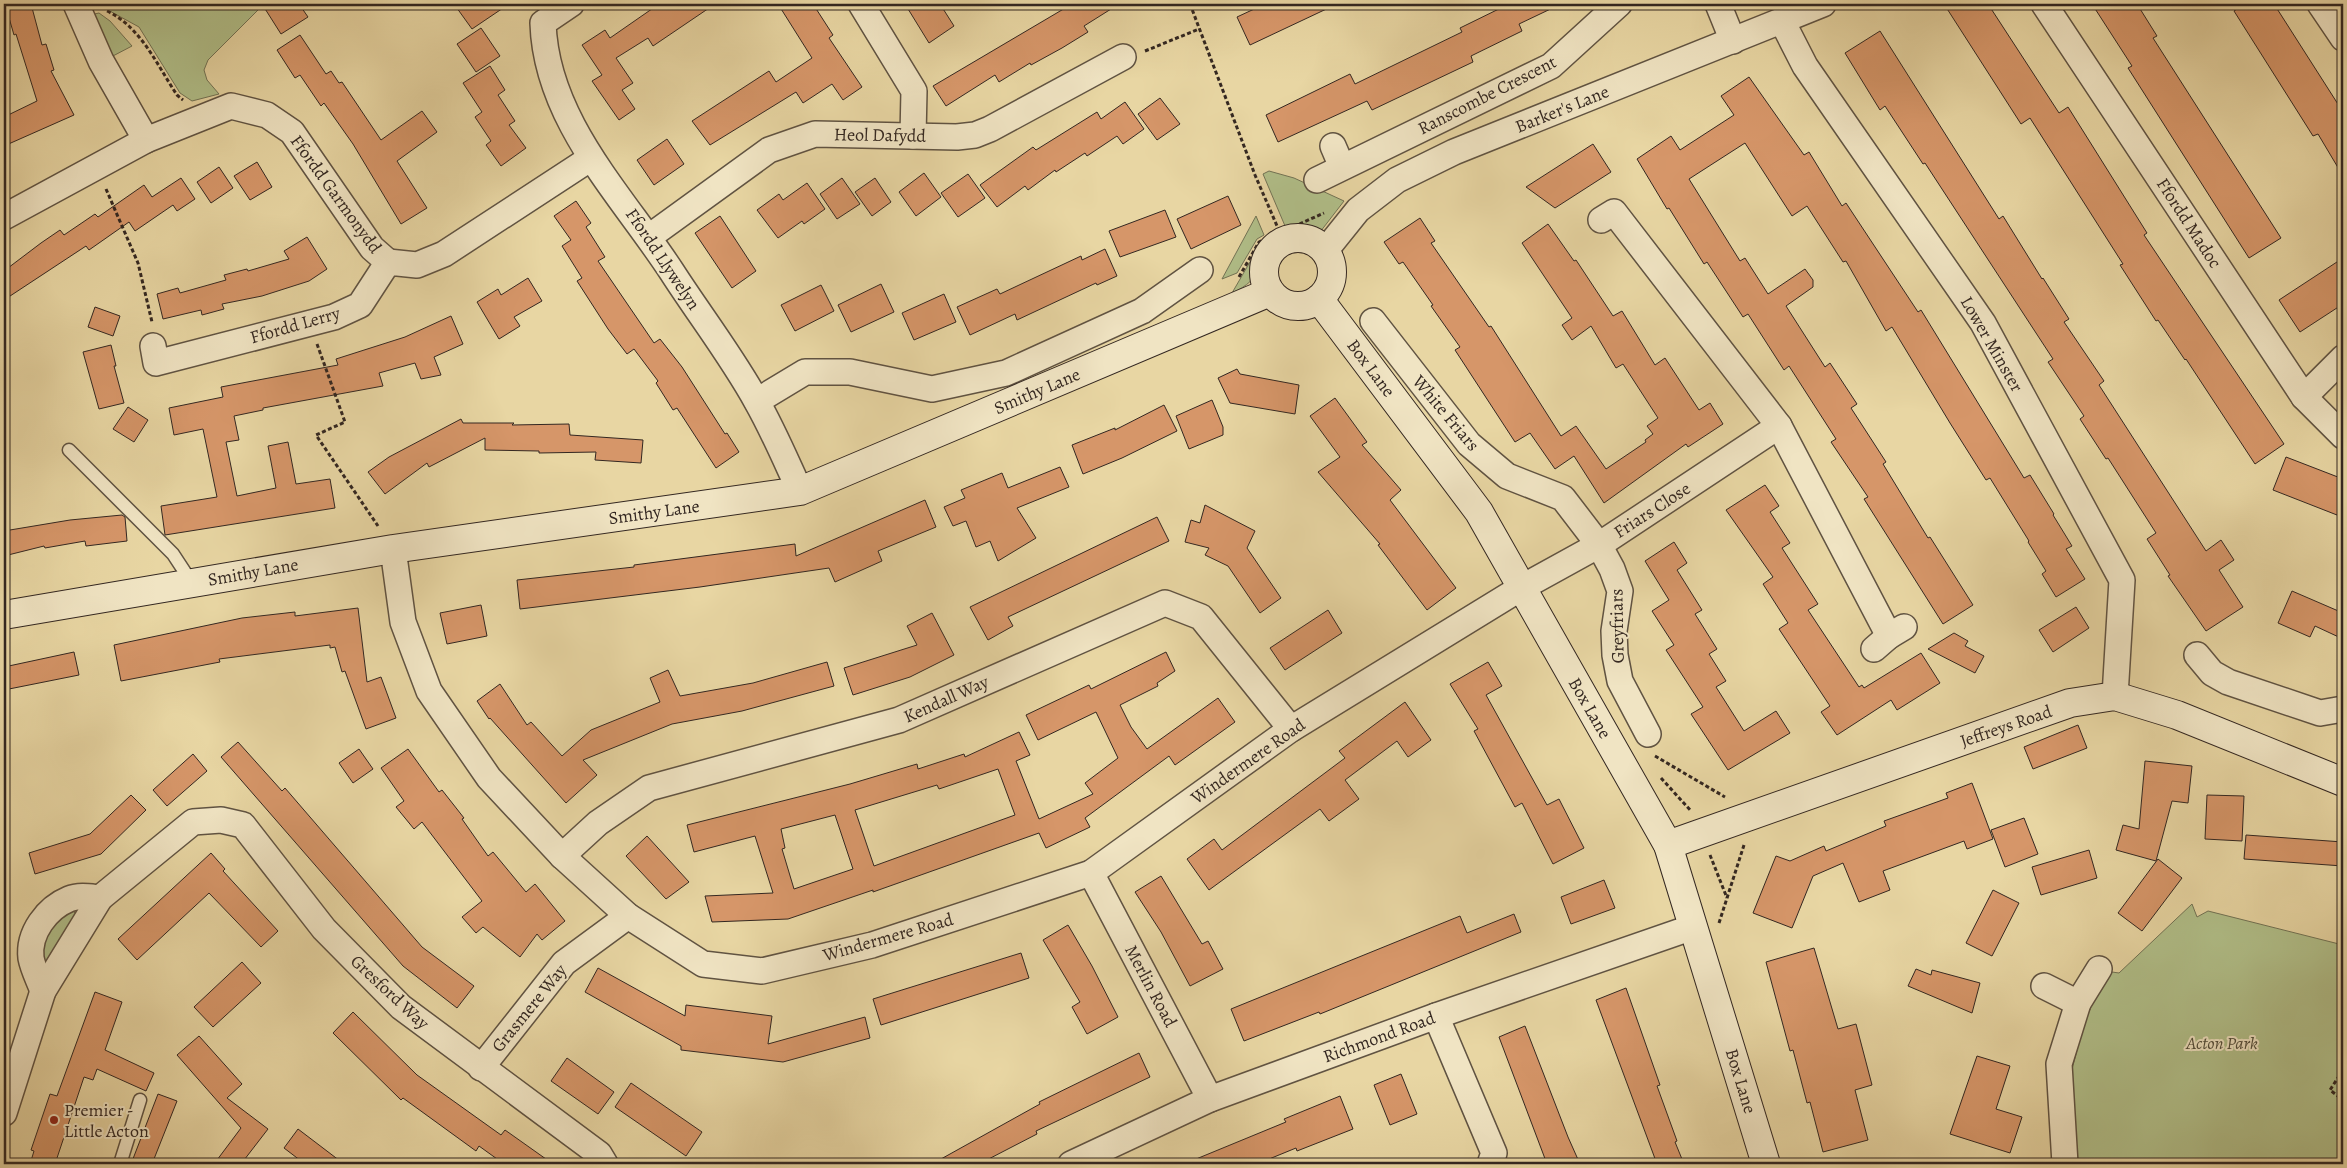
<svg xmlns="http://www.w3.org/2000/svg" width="2347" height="1168" viewBox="0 0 2347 1168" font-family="Alegreya,serif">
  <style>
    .green { fill: #b1bf89; stroke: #727355 }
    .building { fill: #d69669; stroke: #332721; fill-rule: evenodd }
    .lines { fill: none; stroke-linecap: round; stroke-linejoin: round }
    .lane-casing { stroke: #605342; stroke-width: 15 }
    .street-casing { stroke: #605342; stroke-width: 28 }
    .secondary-casing { stroke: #332721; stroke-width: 30 }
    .path { stroke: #332721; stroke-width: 3; stroke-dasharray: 4 2.5; stroke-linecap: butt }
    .lane { stroke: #f0e4c3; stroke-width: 12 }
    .street { stroke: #f0e4c3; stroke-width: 25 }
    .secondary { stroke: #f0e4c3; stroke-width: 28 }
    .poi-dot { fill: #8f2418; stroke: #f0e4c3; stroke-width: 2 }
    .labels { text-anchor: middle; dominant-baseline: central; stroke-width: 4; stroke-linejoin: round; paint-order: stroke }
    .street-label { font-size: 18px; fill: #332721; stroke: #f0e4c3 }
    .park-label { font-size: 18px; font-style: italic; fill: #524d3b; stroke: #f0e4c3 }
    .poi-label { font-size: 18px; fill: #332721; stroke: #f0e4c3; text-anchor: start }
  </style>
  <rect width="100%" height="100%" fill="#e8d6a3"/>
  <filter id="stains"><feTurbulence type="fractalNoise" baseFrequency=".004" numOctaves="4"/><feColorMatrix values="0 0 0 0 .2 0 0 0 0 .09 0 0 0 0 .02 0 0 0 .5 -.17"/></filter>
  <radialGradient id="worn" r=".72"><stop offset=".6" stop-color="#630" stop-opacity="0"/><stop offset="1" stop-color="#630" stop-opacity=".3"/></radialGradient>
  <g class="green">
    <path d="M97 4H264L208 60 204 70 207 80 219 94 192 101 180 93 139 27Z"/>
    <path d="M99 13 110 21 132 46 111 57 90 15Z"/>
    <path d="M1269 171 1294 178 1344 201 1317 236 1305 230 1288 233 1263 174Z"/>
    <path d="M1256 216 1264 235 1257 239 1237 273 1222 279Z"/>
    <path d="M1274 236 1276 242C1255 264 1265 278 1232 293L1261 243Z"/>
    <path d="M2192 904 2197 917 2208 911 2343 945V1164H2073L2069 1081 2087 1011 2105 971 2119 973Z"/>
    <path d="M71 909 76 914 44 964C36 936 53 925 71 909Z"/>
  </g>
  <g class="building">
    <path d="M5 4H31L42 45 46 44 54 70 51 71 74 115 4 146V117L37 101 16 34 14 35Z"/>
    <path d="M262 4H299L308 17 281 34Z"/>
    <path d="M454 4H509L472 29Z"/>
    <path d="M659 4H715L653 46 648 38 616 58 633 83 622 90 635 109 619 120 592 81 602 75 582 45 605 30 610 38Z"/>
    <path d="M778 4H813L833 35 829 38 862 87 843 100 832 84 803 103 796 92 710 145 692 121 769 71 776 82 812 58Z"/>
    <path d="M905 4H940L954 26 929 43Z"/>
    <path d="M1072 4H1119L1084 26 1088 32 1062 48 1031 65 1030 63 999 82 995 75 946 106 933 86Z"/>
    <path d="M1265 4H1337L1250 45 1237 17Z"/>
    <path d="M1509 4H1561L1519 24 1522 31 1471 56 1473 62 1372 110 1367 101 1278 142 1266 115 1350 74 1355 84 1462 32 1460 28Z"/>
    <path d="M1944 4H1988L2059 113 2068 107 2147 233 2144 235 2284 444 2255 464 2186 359 2185 360 2158 320 2156 321 2120 265 2123 264 2030 118 2021 124Z"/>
    <path d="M2092 4H2137L2157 36 2153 38 2281 238 2249 258 2128 68 2132 66Z"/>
    <path d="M2245 4H2274L2343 112V176L2318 134 2313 136 2234 11Z"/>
    <path d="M481 28 500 56 476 72 457 44Z"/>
    <path d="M1880 31 1999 219 2003 216 2042 279 2043 278 2069 319 2064 322 2104 381 2099 385 2206 551 2221 540 2234 560 2219 570 2243 607 2206 631 2168 576 2170 575 2147 539 2156 533 2108 458 2106 459 2080 419 2084 416 2048 362 2053 359 1925 163 1923 164 1885 106 1880 110 1845 53Z"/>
    <path d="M300 35 326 74 331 71 339 83 342 82 381 140 422 111 437 132 397 161 427 208 401 224 353 144 324 103 321 106 300 75 295 78 277 50Z"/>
    <path d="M490 66 505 90 498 95 515 121 509 125 526 148 501 166 486 145 491 141 475 117 482 112 463 83Z"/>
    <path d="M1749 77 1804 155 1809 152 1842 206 1846 203 1918 312 1921 310 2024 478 2030 475 2054 514 2053 515 2072 546 2066 549 2085 579 2056 597 2042 574 2046 571 2028 542 2029 541 1990 478 1986 480 1950 423 1892 327 1886 331 1846 261 1843 262 1807 206 1792 216 1745 143 1689 179 1740 261 1745 258 1768 294 1805 269 1813 280V287L1786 306 1825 367 1830 363 1857 404 1851 408 1886 462 1883 464 1928 538 1930 537 1973 605 1943 624 1864 499 1868 497 1831 442 1836 439 1789 366 1784 370 1748 314 1743 317 1707 262 1704 264 1669 208 1667 209 1637 159 1671 136 1680 150 1734 115 1721 96Z"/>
    <path d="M1160 98 1180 124 1157 140 1138 114Z"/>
    <path d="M1125 102 1144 129 1123 144 1117 136 1087 156 1085 153 1056 172 1055 170 1028 190 1025 186 997 207 980 185 1033 147 1036 150 1097 112 1101 119Z"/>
    <path d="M667 139 684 164 654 185 637 160Z"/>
    <path d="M1593 144 1611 172 1555 208 1526 187Z"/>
    <path d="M257 162 272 187 250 200 234 176Z"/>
    <path d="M219 167 233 188 211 203 197 182Z"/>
    <path d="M924 173 941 197 916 216 899 192Z"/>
    <path d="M968 174 985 198 958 217 941 193Z"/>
    <path d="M181 178 195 199 177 211 173 205 135 231 129 222 89 250 86 246 4 300V271L41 243 60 230 64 235 95 214 98 217 144 185 152 197Z"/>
    <path d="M842 178 860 204 837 219 820 194Z"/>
    <path d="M875 178 891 202 872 216 855 192Z"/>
    <path d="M807 183 825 209 804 224 802 221 778 238 757 210 779 194 783 200Z"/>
    <path d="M1228 196 1241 225 1191 249 1177 219Z"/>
    <path d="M576 201 591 223 586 227 605 257 598 261 654 343 660 339 682 367 725 434 727 433 739 452 716 468 677 408 673 410 656 383 658 381 634 349 627 354 608 329 577 281 582 278 562 246 571 240 554 216Z"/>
    <path d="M1165 210 1176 237 1120 257 1109 231Z"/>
    <path d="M720 216 756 271 732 288 695 233Z"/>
    <path d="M1420 218 1435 241 1431 243 1489 327 1491 326 1561 436 1576 426 1606 469 1646 442 1645 440 1653 434 1647 426 1658 418 1623 364 1616 368 1591 326 1572 340 1562 325 1572 318 1522 243 1548 224 1574 261 1576 260 1613 316 1622 311 1655 365 1665 358 1699 410 1710 403 1723 424 1688 447 1686 444 1604 503 1574 456 1555 469 1530 433 1515 442 1455 350 1460 347 1431 306 1433 305 1403 262 1399 264 1384 242Z"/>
    <path d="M307 237 327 269 309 281 262 296 222 304 224 309 202 315 201 310 163 319 157 294 178 288 180 293 226 280 224 275 247 269 248 271 289 259 284 251Z"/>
    <path d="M1105 249 1117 276 1097 285 1096 283 1017 320 1015 314 970 335 957 307 997 289 1000 294 1081 256 1082 260Z"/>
    <path d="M2343 258V304L2300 332 2279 300Z"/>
    <path d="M528 278 542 301 514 317 520 326 499 339 477 302 498 289 501 295Z"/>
    <path d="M881 284 894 312 851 332 838 305Z"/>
    <path d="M821 285 834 311 795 331 781 305Z"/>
    <path d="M944 294 956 322 914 340 902 313Z"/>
    <path d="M95 307 120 316 113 336 88 327Z"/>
    <path d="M451 316 463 344 434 357 441 375 421 379 415 363 379 373 383 386 263 408V410L234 416 239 440 226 442 237 496 276 488 268 446 288 442 296 484 330 479 335 508 165 535 161 506 217 497 203 429 174 435 169 408 223 397 221 387 338 365 336 359 405 337Z"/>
    <path d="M111 345 116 366H114L124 403 99 409 83 352Z"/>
    <path d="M1237 369 1240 374 1299 385 1295 414 1230 403 1218 378Z"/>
    <path d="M1335 398 1367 442 1362 445 1401 490 1390 500 1456 588 1427 610 1378 545 1380 544 1318 472 1340 457 1310 416Z"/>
    <path d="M1212 400 1223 427V435L1189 449 1176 416Z"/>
    <path d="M1164 405 1177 431 1122 458 1083 474 1072 445 1115 428V430Z"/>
    <path d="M128 407 148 420 134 442 113 429Z"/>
    <path d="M461 419 463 423H514L512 425 569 424 570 435 643 440 641 463 595 460 596 452 539 453V451L485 450V438L429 467 427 463 385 494 368 472 389 457Z"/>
    <path d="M2286 457 2343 479V499L2337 515 2273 490Z"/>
    <path d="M1060 467 1069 487 1017 508 1036 538 998 561 990 541 976 547 966 521 953 526 944 507 965 498 961 490 1002 473 1008 488Z"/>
    <path d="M1765 485 1779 506 1770 512 1790 543 1782 548 1818 604 1808 610 1859 687 1862 685 1864 688 1921 653 1940 683 1897 710 1891 700 1837 735 1821 712 1830 706 1779 629 1788 623 1763 584 1773 577 1726 510Z"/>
    <path d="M925 500 936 527 878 551 882 561 835 582 829 568 700 587 520 609 517 580 634 567V565L795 544 796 556Z"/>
    <path d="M1205 505 1255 531 1247 548 1281 598 1260 613 1228 566 1205 555 1209 548 1185 542 1191 520 1200 523Z"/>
    <path d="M122 515 125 517 127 541 86 546 85 541 45 548 44 546 4 556V531L70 520Z"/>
    <path d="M1157 517 1169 541 1008 617 1013 626 988 640 970 607Z"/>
    <path d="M1674 542 1687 563 1677 570 1702 610 1695 614 1717 649 1709 654 1726 681 1716 687 1744 731 1776 711 1790 733 1728 770 1691 714 1703 707 1666 650 1674 645 1652 611 1669 600 1645 561Z"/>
    <path d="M2292 591 2343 613V639L2315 626 2310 637 2278 623Z"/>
    <path d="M481 605 487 636 447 644 440 613Z"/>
    <path d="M2076 607 2089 628 2053 652 2039 630Z"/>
    <path d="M358 608 367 682 381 677 396 718 366 729 345 671 342 672 335 647 330 648V645L219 659 220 662 121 681 114 645 242 618 295 612V616Z"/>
    <path d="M1328 610 1342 633 1285 670 1270 648Z"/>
    <path d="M932 613 954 655 910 677 853 695 844 668 917 645 907 626Z"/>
    <path d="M1954 633 1968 641 1965 646 1984 656 1975 673 1928 649Z"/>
    <path d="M74 652 79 675 4 690V667Z"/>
    <path d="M1166 652 1175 671 1157 683 1158 686 1120 705 1131 727 1147 749 1218 698 1235 722 1175 765 1169 756 1085 818 1090 827 1046 848 1039 833 873 892V890L788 919 712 922 705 896 773 893 755 836 694 852 687 825 850 784 917 764 918 769 964 754 965 757 1019 732 1030 755 1016 761 1039 819 1093 794 1085 783 1118 758 1096 712 1038 740 1026 715 1089 685 1091 689ZM998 769 1015 815 874 866 855 810 937 785 939 789ZM835 815 853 869 794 889 782 849 785 848 781 829Z"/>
    <path d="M827 662 834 686 742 711 672 724 583 760 597 775 566 803 490 718 489 719 477 701 500 684 527 725 531 722 562 756 591 730 660 702 650 678 668 670 680 696 753 683Z"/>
    <path d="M1488 662 1502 686 1486 695 1547 805 1559 799 1584 848 1553 864 1522 803 1515 807 1474 731 1478 729 1450 684Z"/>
    <path d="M1405 702 1431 740 1408 757 1397 741 1345 780 1359 799 1329 821 1320 809 1209 890 1187 859 1214 839 1222 850 1345 758 1339 751Z"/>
    <path d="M2078 725 2087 748 2033 769 2024 747Z"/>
    <path d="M238 742 282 791 285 788 422 947 474 986 457 1008 403 966 221 757Z"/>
    <path d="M359 749 373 769 353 783 339 763Z"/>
    <path d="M408 749 439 792 442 790 464 818 462 819 488 856 493 852 526 892 535 884 565 921 542 940 537 934 520 957 483 927 476 933 462 917 482 901 422 822 414 829 396 807 404 801 381 768Z"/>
    <path d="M193 754 207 771 167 806 153 790Z"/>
    <path d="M2145 761 2192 766 2188 803 2172 801 2156 861 2116 850 2123 825 2139 829Z"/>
    <path d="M1972 783 1993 839 1967 849 1964 841 1883 871 1890 890 1859 902 1843 863 1813 876 1792 928 1753 913 1776 856 1790 861 1824 846 1826 851 1886 826 1884 821 1948 798 1946 793Z"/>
    <path d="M131 795 146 810 101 854 35 874 29 853 90 834Z"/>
    <path d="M2207 795 2244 796 2242 841 2205 839Z"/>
    <path d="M2024 818 2038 854 2005 867 1991 830Z"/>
    <path d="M2246 835 2343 842V866L2244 859Z"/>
    <path d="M647 836 689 882 666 899 626 856Z"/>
    <path d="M2089 850 2097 878 2041 895 2032 867Z"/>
    <path d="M211 853 225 869 223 871 278 931 261 947 209 893 137 960 118 939Z"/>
    <path d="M2158 859 2182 878 2142 931 2118 913Z"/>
    <path d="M1161 876 1202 944 1208 941 1223 969 1190 986 1161 932 1135 892Z"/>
    <path d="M1604 880 1615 908 1571 924 1561 897Z"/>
    <path d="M1993 890 2019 903 1992 956 1966 943Z"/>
    <path d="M1514 914 1521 932 1320 1014 1319 1012 1244 1041 1231 1009 1460 916 1467 933Z"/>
    <path d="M1068 925 1092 966 1118 1017 1087 1034 1072 1007 1080 1002 1043 940Z"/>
    <path d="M1814 948 1838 1029 1856 1024 1872 1085 1855 1090 1868 1140 1823 1152 1810 1102 1807 1103 1793 1050 1790 1051 1766 962Z"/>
    <path d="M1021 953 1029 978 881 1025 873 999Z"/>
    <path d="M242 962 261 983 213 1027 194 1007Z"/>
    <path d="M598 968 685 1016 686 1005 772 1016 768 1044 865 1017 870 1038 783 1062 681 1050V1046L585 992Z"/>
    <path d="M1916 969 1931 975 1932 970 1980 983 1972 1013 1908 986Z"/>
    <path d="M1626 988 1660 1085 1657 1086 1677 1141 1675 1142 1684 1164H1657L1596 1000Z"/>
    <path d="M95 992 122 1002 105 1050 154 1073 146 1091 97 1069 93 1080 84 1077 55 1164H30L34 1151 31 1150 50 1094 57 1096Z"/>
    <path d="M353 1012 417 1075 501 1135 505 1130 553 1164H504L479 1146 476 1151 403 1098 401 1100 333 1033Z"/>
    <path d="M1525 1026 1568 1137 1580 1164H1547L1499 1037Z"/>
    <path d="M199 1036 242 1084 227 1098 268 1129 241 1164H214L241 1128 177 1055Z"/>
    <path d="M1139 1053 1150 1077 1036 1131 1037 1134 979 1164H932L1040 1104 1039 1102Z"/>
    <path d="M1977 1056 2010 1066 1996 1109 2022 1117 2010 1153 1950 1134Z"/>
    <path d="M567 1058 614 1092 598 1114 551 1081Z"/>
    <path d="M1401 1074 1417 1114 1390 1125 1374 1085Z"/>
    <path d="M631 1083 702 1132 686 1156 615 1107Z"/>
    <path d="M158 1094 177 1101 152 1164H131Z"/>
    <path d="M1340 1096 1353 1129 1297 1151 1296 1148 1257 1164H1184L1286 1122 1284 1119Z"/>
    <path d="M298 1129 344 1164H305L284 1148Z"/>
  </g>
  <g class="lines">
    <g class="lane-casing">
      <g id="lane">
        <path d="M69 450 173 554 192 583"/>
        <path d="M120 1164 140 1100"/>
      </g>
    </g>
    <g class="street-casing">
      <g id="street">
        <path d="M76 4 101 61 146 140"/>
        <path d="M571 4 543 23C546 120 621 194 672 272 699 314 733 358 757 402 773 430 786 461 800 491"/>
        <path d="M861 4 914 91 913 136"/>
        <path d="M1718 4 1733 41"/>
        <path d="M2044 4 2304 397 2343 436"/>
        <path d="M2320 4 2343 38"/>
        <path d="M1782 21 1805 66 1983 323 2122 580 2115 696"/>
        <path d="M1333 146 1342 167"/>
        <path d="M1317 180 1551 66 1619 4"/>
        <path d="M4 217 146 140 231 106 267 115 292 132 372 248 388 262"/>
        <path d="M1601 220 1614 212 1779 426 1889 636 1904 627"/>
        <path d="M649 237 769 150 815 134 957 137 975 135 990 129 1123 57"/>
        <path d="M1325 251 1358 210 1397 180 1454 152 1823 4"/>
        <path d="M1373 321 1469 444 1507 476 1563 498 1599 545 1612 569 1620 591 1614 631 1615 655 1620 681 1648 734"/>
        <path d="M153 346 156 363 334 317 360 305 388 262 417 265 444 254 591 158"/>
        <path d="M2304 397 2343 358"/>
        <path d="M757 401 805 372H850L932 389 1006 373 1142 311 1200 270"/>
        <path d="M393 549 403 622 429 691 489 778 562 856 628 916 703 964 762 971 872 945 1091 873 1291 729 1521 588 1599 545 1779 426"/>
        <path d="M1874 649 1889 636"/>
        <path d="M2197 655 2212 673 2228 682 2320 713 2343 709"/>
        <path d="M562 856 598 823 649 788 899 720 1165 603 1201 617 1291 729"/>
        <path d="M1091 873 1210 1099"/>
        <path d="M2044 986 2078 1003"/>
        <path d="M43 991C39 980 33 969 31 958 28 933 47 908 69 899 79 895 90 897 100 898"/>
        <path d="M1436 1016 1494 1153 1490 1164"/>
        <path d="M481 1068 564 963 628 916"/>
        <path d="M4 1113 43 991 100 898 193 822 221 820 243 825 324 929 401 1007 599 1154 605 1164"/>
        <path d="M1071 1164 1210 1099 1436 1016 1693 927"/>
        <path d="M2065 1164 2059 1064 2078 1003 2099 969"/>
      </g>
    </g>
    <g class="secondary-casing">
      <g id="secondary">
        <circle cx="1298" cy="272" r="34"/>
        <path d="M1319 299 1479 512 1668 845 1766 1164"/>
        <path d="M4 615 393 549 800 491 1270 292"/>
        <path d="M1668 845 2070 703 2115 696 2177 715 2343 782"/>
      </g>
    </g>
    <g class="path">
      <path d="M1190 4 1255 175 1284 242"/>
      <path d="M107 11C141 27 157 65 177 95L183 100"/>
      <path d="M1145 51 1199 29"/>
      <path d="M106 189 138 263 152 322"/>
      <path d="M1239 277 1259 242 1324 213"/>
      <path d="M317 344 345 422 316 435 378 526"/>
      <path d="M1655 756 1725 797"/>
      <path d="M1661 778 1691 811"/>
      <path d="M1710 855 1727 898"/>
      <path d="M1719 923 1744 845"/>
      <path d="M2343 1070 2330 1090 2343 1100"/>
    </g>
    <use href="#lane" class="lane"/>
    <use href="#street" class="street"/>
    <use href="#secondary" class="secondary"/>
  </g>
  <circle class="poi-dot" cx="54" cy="1120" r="5"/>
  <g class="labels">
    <g class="street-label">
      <text transform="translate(1487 95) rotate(-27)">Ranscombe Crescent</text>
      <text transform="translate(1562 109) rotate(-22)">Barker's Lane</text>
      <text transform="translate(880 135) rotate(1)">Heol Dafydd</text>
      <text transform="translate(336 194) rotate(54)">Ffordd Garmonydd</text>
      <text transform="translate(2189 223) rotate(57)">Ffordd Madoc</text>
      <text transform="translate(663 259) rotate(56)">Ffordd Llywelyn</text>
      <text transform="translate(295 325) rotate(-16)">Ffordd Lerry</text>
      <text transform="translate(1992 344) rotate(60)">Lower Minster</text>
      <text transform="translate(1371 368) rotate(53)">Box Lane</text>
      <text transform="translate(1037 391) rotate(-23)">Smithy Lane</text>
      <text transform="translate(1446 413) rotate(50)">White Friars</text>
      <text transform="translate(1652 510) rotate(-33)">Friars Close</text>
      <text transform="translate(654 512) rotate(-8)">Smithy Lane</text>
      <text transform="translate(253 572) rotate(-10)">Smithy Lane</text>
      <text transform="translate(1617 626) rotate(-91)">Greyfriars</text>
      <text transform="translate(946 699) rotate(-24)">Kendall Way</text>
      <text transform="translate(1590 708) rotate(60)">Box Lane</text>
      <text transform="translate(2006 726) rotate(-19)">Jeffreys Road</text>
      <text transform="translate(1248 761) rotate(-35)">Windermere Road</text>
      <text transform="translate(888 937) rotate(-16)">Windermere Road</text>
      <text transform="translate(1151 986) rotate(62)">Merlin Road</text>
      <text transform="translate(390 992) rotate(43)">Gresford Way</text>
      <text transform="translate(529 1008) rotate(-51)">Grasmere Way</text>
      <text transform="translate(1379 1037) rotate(-20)">Richmond Road</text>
      <text transform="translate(1741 1081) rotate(73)">Box Lane</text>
    </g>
    <g class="park-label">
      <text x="2222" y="1043">Acton Park</text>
    </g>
    <g class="poi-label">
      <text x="64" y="1110">Premier -<tspan x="64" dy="21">Little Acton</tspan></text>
    </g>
  </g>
  <rect width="2347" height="1168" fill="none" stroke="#e8d6a3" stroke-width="20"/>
  <rect x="5" y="5" width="2337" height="1158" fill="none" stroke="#332721" stroke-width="2.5"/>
  <rect x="10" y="10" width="2327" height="1148" fill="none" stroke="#332721"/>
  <rect width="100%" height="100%" filter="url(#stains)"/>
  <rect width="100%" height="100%" fill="url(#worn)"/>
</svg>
